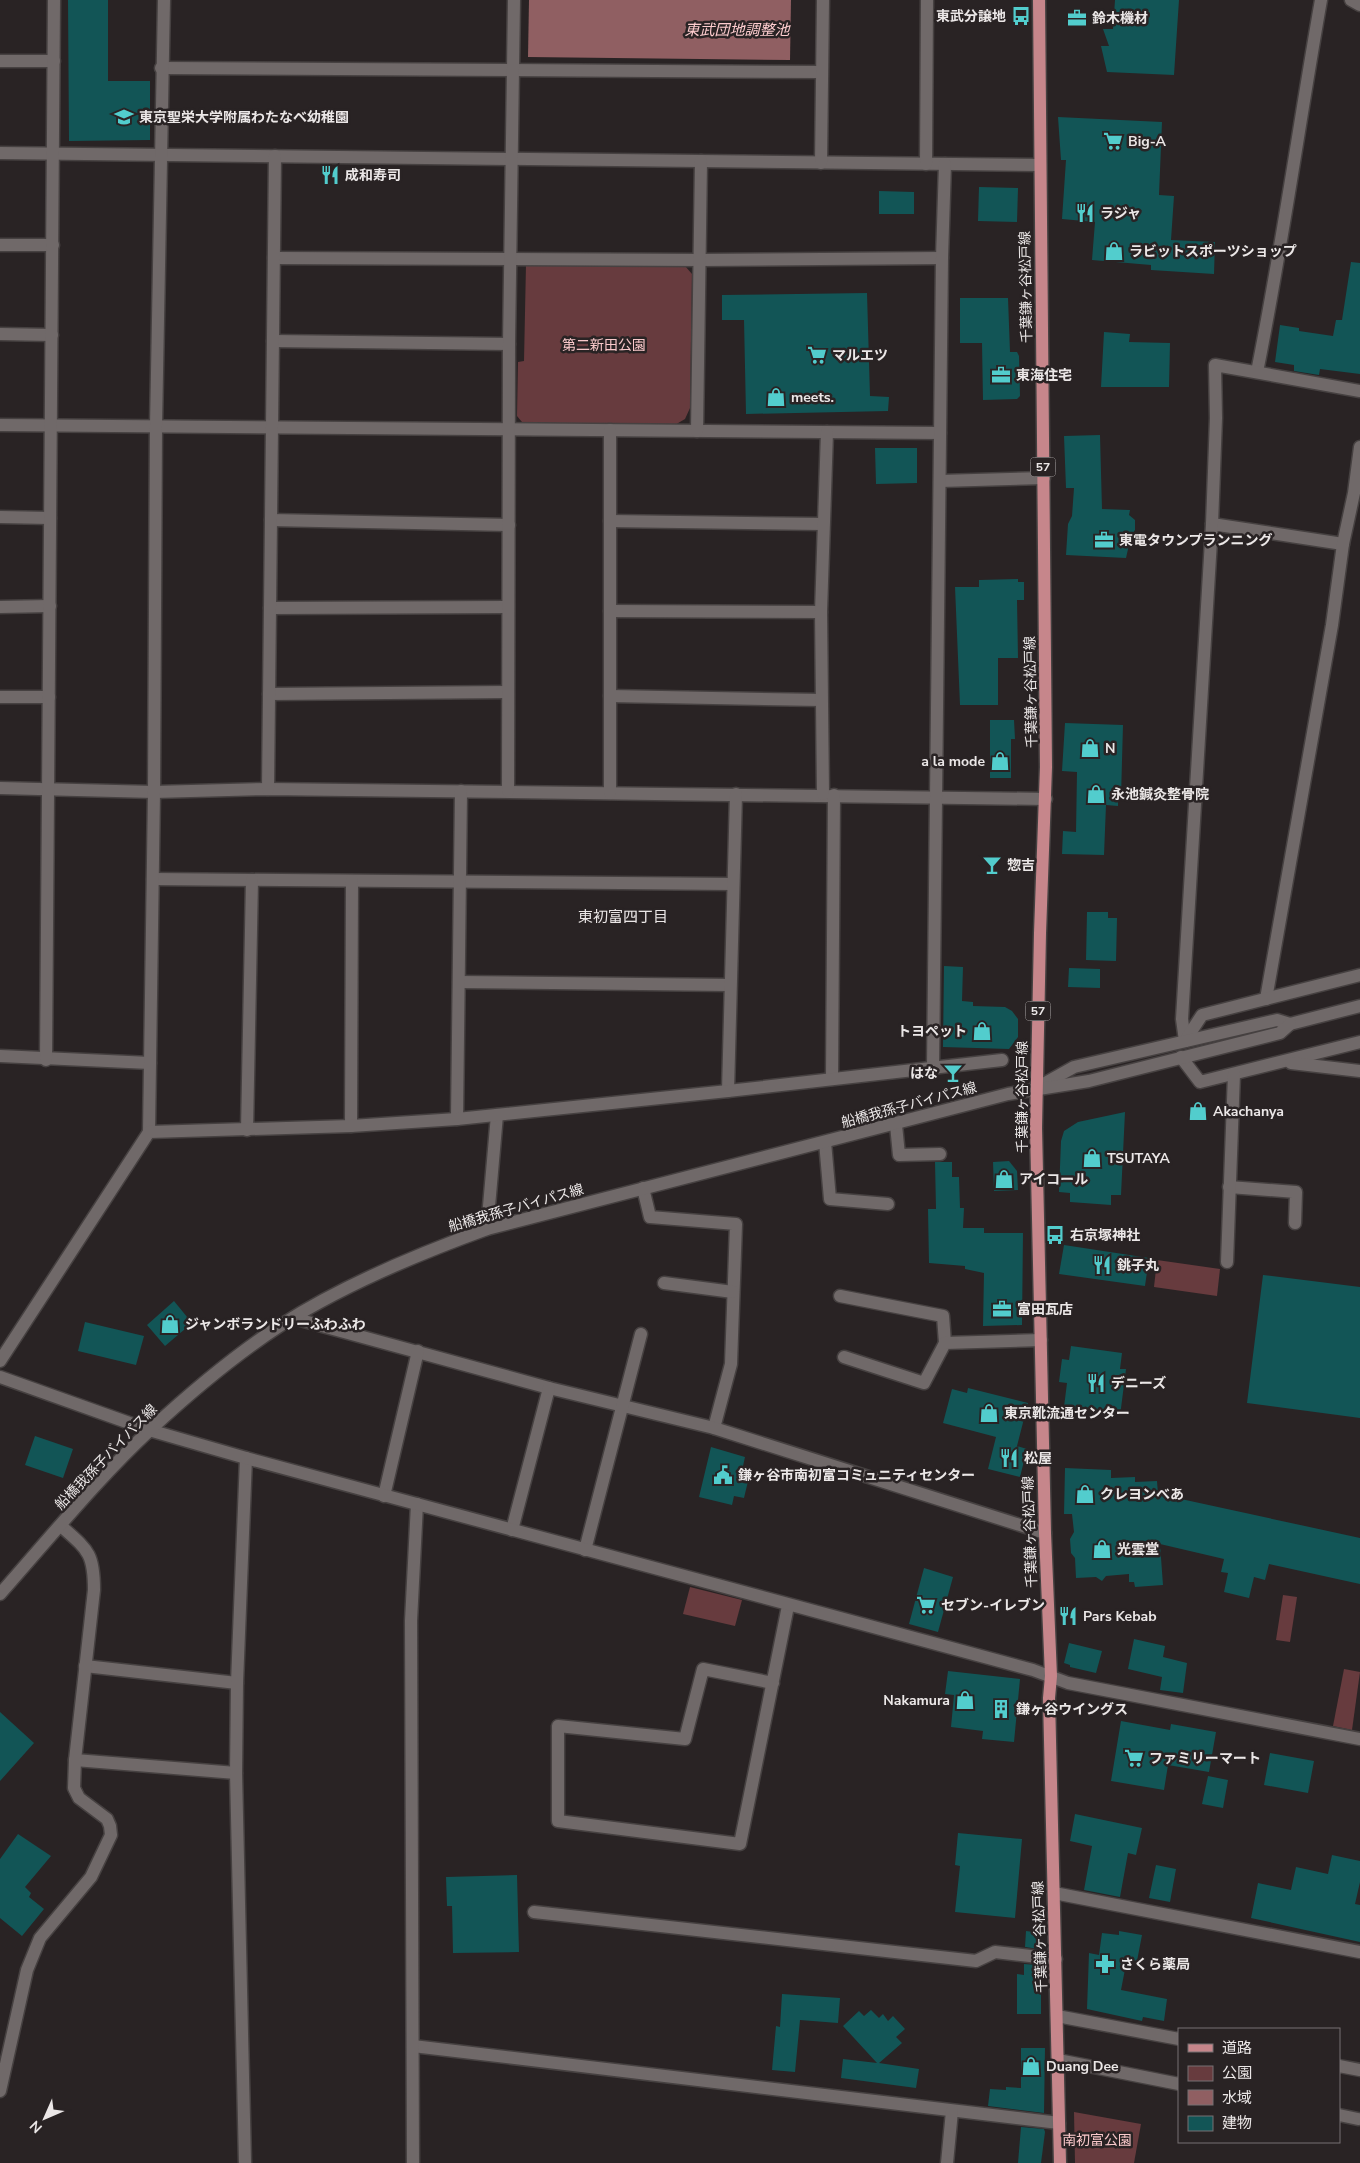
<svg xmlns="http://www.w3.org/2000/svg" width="1360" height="2163" viewBox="0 0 1360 2163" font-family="'Nunito Sans','Noto Sans JP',sans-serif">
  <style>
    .green { fill: #673b3e }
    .water { fill: #905f62 }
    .building { fill: #125556 }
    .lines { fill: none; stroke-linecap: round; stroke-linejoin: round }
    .street-casing { stroke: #464141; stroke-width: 15 }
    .secondary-casing { stroke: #464141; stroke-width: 15 }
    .primary-casing { stroke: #464141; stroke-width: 15 }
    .street { stroke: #706969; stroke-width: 12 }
    .secondary { stroke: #706969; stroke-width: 12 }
    .primary { stroke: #c6868b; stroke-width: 12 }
    .labels { text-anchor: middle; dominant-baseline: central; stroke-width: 5; stroke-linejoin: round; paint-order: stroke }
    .shield { fill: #292324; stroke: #b1acac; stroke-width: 1 }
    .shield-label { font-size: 12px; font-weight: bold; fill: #ebe7e7 }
    .poi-label { font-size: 14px; font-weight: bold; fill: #ebe7e7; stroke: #292324; text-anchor: start }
    .street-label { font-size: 14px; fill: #ebe7e7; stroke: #292324 }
    .park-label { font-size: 14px; fill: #f9c8ca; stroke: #292324 }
    .water-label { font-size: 15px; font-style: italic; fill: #fecdcf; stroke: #292324 }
    .neighbourhood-label { font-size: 15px; fill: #ebe7e7; stroke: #292324 }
  </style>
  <rect width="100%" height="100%" fill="#292324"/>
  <g class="green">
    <path d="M526 264 685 266 692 274 690 408 685 419 673 426 522 422 517 416 518 362 524 361Z"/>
    <path d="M1157 1260 1220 1269 1217 1296 1154 1287Z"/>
    <path d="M690 1587 742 1600 735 1626 683 1614Z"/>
    <path d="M1283 1595 1297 1597 1290 1642 1276 1640Z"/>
    <path d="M1344 1669 1360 1672 1352 1730 1333 1726Z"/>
    <path d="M1074 2112 1141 2124 1134 2163H1075Z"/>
  </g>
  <path class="water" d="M529 0H791L790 60 528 57Z"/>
  <g class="building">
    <path d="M68 0H108V81H150V140L69 141Z"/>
    <path d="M1115 0H1179L1174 75 1107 72 1101 46H1109L1103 29H1113Z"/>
    <path d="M1058 117 1162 122 1159 195 1174 196 1171 240 1215 242 1214 274 1151 270V265L1092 260 1095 222 1062 219 1066 160H1061Z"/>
    <path d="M979 187 1018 188 1017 222 978 221Z"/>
    <path d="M879 191 914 192V214H879Z"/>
    <path d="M1351 262 1360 263V374L1320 369 1319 375 1294 371V365L1275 362 1280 325 1299 328V331L1333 336 1336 320H1342Z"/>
    <path d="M867 293 870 396 889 397 888 411 746 414 744 320H722V295Z"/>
    <path d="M960 298H1008L1010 352H1017L1019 356 1020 396 1017 399 983 400 982 343H960Z"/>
    <path d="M1104 332 1130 334 1129 342 1170 343 1169 387H1101Z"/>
    <path d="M1100 435 1102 509 1130 510 1129 515 1135 520V530L1131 536 1126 558 1066 555 1068 524 1072 516 1074 488H1066L1064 436Z"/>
    <path d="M875 448H917V483L876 484Z"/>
    <path d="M1018 579V582H1024V600H1017L1018 658H998V705H960L955 587H979V580Z"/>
    <path d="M990 720H1014L1015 739H1011V778H990Z"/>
    <path d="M1065 723 1123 725 1121 797H1118V806L1106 805 1104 855 1062 854 1063 831 1076 832 1077 772 1062 771Z"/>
    <path d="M1087 912H1108V918H1117L1116 961 1086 960Z"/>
    <path d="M944 966 963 967 962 1001 973 1002V1006L1005 1007 1012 1011 1018 1019V1037L1009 1049 943 1047Z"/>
    <path d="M1069 968 1100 969V988L1068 987Z"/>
    <path d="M1125 1112 1121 1195H1111V1205L1070 1202V1193L1059 1192 1061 1141 1064 1131 1078 1122Z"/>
    <path d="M1009 1161 1017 1171 1018 1190 994 1191 993 1162Z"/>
    <path d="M935 1162H952V1177H959L960 1208H964L963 1228H984V1233H1023L1022 1325 983 1326 984 1273 965 1269V1266L929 1263 928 1209H936Z"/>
    <path d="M1064 1245 1149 1258 1145 1286 1059 1274Z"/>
    <path d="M1263 1275 1360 1287V1418L1247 1403Z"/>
    <path d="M174 1301 192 1323 165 1346 147 1325Z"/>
    <path d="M85 1322 144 1336 136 1365 78 1351Z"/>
    <path d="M1071 1346 1122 1353 1120 1369H1126L1120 1416 1064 1407 1067 1383 1059 1382 1062 1359 1069 1360Z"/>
    <path d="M968 1388 1028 1403 1017 1446 1027 1449 1020 1477 988 1469 996 1437 943 1423 952 1389 967 1393Z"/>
    <path d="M35 1436 73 1449 63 1478 25 1465Z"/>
    <path d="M711 1447 745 1457 741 1475 749 1477 744 1498 734 1496 732 1505 699 1497Z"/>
    <path d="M1065 1468 1111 1470V1478L1135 1477V1482L1157 1481 1158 1494 1360 1538V1584L1269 1564 1265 1580 1254 1577 1249 1598 1224 1592 1228 1573 1221 1572 1224 1559 1160 1544 1163 1585 1135 1587 1134 1582H1129V1574L1106 1576 1102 1581 1096 1577 1076 1578 1075 1558 1071 1553 1070 1539 1074 1532 1072 1514H1064Z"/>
    <path d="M924 1568 953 1577 938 1632 909 1624Z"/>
    <path d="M1134 1639 1165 1646 1163 1657 1187 1663 1183 1693 1160 1690 1162 1677 1128 1669Z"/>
    <path d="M1069 1643 1102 1651 1096 1673 1070 1667V1665L1064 1663Z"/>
    <path d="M948 1671 1020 1679 1014 1742 982 1739 983 1731 951 1727 954 1695 945 1694Z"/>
    <path d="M0 1712 34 1743 0 1781Z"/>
    <path d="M1121 1721 1170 1730 1171 1724 1216 1732 1209 1772 1168 1765 1164 1790 1111 1781Z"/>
    <path d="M1270 1753 1314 1761 1308 1793 1264 1785Z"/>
    <path d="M1208 1776 1228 1780 1223 1808 1202 1804Z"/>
    <path d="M1075 1814 1142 1828 1136 1855 1128 1853 1120 1897 1084 1890 1092 1846 1070 1841Z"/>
    <path d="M958 1833 1022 1839 1015 1918 955 1912 960 1866 955 1865Z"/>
    <path d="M18 1834 51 1856 25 1887 31 1893 29 1897 44 1909 22 1936 0 1918V1859Z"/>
    <path d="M1332 1855 1360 1861V1882L1355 1904 1360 1905V1942L1251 1918 1258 1883 1291 1890 1296 1867 1328 1874Z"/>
    <path d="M1156 1865 1176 1869 1170 1902 1149 1898Z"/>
    <path d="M517 1875 519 1952 453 1953 452 1906H447L446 1877Z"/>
    <path d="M1026 1931 1041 1933 1039 1949 1025 1947Z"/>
    <path d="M1119 1931 1142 1935 1137 1961 1127 1959 1121 1990 1167 1999 1164 2021 1143 2017 1142 2021 1087 2009 1089 1953 1099 1955 1102 1933 1119 1935Z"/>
    <path d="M1024 1964 1038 1965 1037 1975H1041V2014H1017V1974L1024 1975Z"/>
    <path d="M782 1994 840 1998 838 2023 800 2020 795 2072 772 2070 776 2026 780 2027Z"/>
    <path d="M871 2010 879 2018 883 2014 888 2021 893 2016 905 2029 896 2037 902 2043 879 2063 919 2069 916 2088 841 2078 843 2059 877 2063 843 2026 859 2011 864 2016Z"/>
    <path d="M1021 2048H1045L1044 2113 988 2106 990 2089 1006 2090V2087L1021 2088Z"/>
    <path d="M1021 2127 1044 2129 1045 2132 1041 2163H1018Z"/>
  </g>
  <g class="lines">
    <g class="street-casing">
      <g id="street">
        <path d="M1351 0 1360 5"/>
        <path d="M0 61H54"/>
        <path d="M161 68 821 72"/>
        <path d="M0 153 1040 165"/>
        <path d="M821 163 823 0"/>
        <path d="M926 164 927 0"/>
        <path d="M0 245H53"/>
        <path d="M274 258 701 260 942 258"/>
        <path d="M0 334 52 335"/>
        <path d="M273 341 509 344"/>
        <path d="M1257 372C1282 248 1299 124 1321 0"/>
        <path d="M0 425 940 433"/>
        <path d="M697 431 701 161"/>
        <path d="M940 481 1044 478"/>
        <path d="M0 517 50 518"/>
        <path d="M271 520 509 525"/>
        <path d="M610 521 823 524"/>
        <path d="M1212 524 1343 544"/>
        <path d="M0 607 50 606"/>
        <path d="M270 608 507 607"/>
        <path d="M610 611 821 612"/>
        <path d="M269 694 507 692"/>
        <path d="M610 696 821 700"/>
        <path d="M0 697H49"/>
        <path d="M0 788 154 792 268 789 1046 799"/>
        <path d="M268 789 275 156"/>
        <path d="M508 791 509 344 514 0"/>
        <path d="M610 793V430"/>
        <path d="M823 794 821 612 827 432"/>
        <path d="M153 879 733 884"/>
        <path d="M459 982 730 985"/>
        <path d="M1266 999 1332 625 1343 544 1354 493 1360 447"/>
        <path d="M1185 1041 1182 1019 1212 524 1216 418 1215 365 1360 391"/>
        <path d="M1185 1041 1202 1015 1360 975"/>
        <path d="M0 1056 150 1063"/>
        <path d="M1181 1057 1200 1082 1360 1042"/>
        <path d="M46 1060 54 0"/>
        <path d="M1291 1063 1360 1071"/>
        <path d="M933 1068 942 258 945 164"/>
        <path d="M832 1079 834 795"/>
        <path d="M728 1091 736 794"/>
        <path d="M457 1119 461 791"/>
        <path d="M896 1125 899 1155 940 1154"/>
        <path d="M351 1126 352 881"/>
        <path d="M247 1130 252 880"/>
        <path d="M149 1132 154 792 156 426 164 0"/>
        <path d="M825 1142 830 1199 888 1204"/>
        <path d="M1229 1187 1296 1192 1295 1223"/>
        <path d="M643 1188 650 1217 736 1224 731 1364 714 1428"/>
        <path d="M487 1229 497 1115"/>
        <path d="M1227 1262 1234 1074"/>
        <path d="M664 1283 733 1292"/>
        <path d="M840 1296 943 1316 945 1343"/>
        <path d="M293 1318 549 1388 714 1428 1045 1533"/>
        <path d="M844 1357 924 1383 945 1343 1041 1340"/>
        <path d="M0 1361 149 1132 351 1126 457 1119 728 1091 1002 1060"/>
        <path d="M384 1496 418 1351"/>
        <path d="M512 1530 549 1388"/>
        <path d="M585 1550 641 1334"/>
        <path d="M85 1666 237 1683"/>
        <path d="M773 1683 703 1669 685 1739 558 1726V1821L740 1844 788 1606"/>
        <path d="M75 1760 236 1773"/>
        <path d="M1054 1893 1360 1952"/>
        <path d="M534 1912 976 1961 995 1952 1056 1959"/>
        <path d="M1057 2016 1179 2039"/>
        <path d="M413 2046 1059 2123"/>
        <path d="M1058 2060 1179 2084"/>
        <path d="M1339 2066 1360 2070"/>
        <path d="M0 2091 27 1970 40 1938 91 1877 111 1835 110 1826 107 1819 79 1798 74 1788 75 1760 94 1590C94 1553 88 1550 61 1526"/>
        <path d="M1339 2115 1358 2119"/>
        <path d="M245 2163 236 1773 237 1683 246 1458"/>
        <path d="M413 2163 411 1621 417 1504"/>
        <path d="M947 2163 952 2111"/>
      </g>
    </g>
    <g class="secondary-casing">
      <g id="secondary">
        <path d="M1040 1086 1074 1067 1277 1020 1290 1024 1360 1006"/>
        <path d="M0 1377 149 1430 246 1458 1033 1670 1068 1683 1360 1739"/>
        <path d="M0 1594C48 1540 98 1478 151 1429 191 1392 235 1355 281 1325 343 1285 418 1254 487 1229L1008 1094 1089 1081 1280 1033 1290 1024"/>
      </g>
    </g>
    <g class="primary-casing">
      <path id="primary" d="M1039 0 1046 767 1040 933 1036 1128 1045 1533 1051 1676 1049 1698 1060 2163"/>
    </g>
    <use href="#street" class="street"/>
    <use href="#secondary" class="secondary"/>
    <use href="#primary" class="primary"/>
  </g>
  <defs>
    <g id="bus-bare" transform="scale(1.5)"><path d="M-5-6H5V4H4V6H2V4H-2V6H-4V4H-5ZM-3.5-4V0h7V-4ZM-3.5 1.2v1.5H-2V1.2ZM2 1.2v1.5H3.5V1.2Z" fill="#52cdcd" stroke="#292324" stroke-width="2.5" paint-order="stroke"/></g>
    <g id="office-bare" transform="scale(1.5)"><path d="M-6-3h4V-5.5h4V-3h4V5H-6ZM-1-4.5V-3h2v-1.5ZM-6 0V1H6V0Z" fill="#52cdcd" stroke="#292324" stroke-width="2.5" paint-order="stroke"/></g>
    <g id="school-bare" transform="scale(1.5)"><path d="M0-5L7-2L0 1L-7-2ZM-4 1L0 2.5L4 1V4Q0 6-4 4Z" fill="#52cdcd" stroke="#292324" stroke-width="2.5" paint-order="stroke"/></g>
    <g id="supermarket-bare" transform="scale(1.5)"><path d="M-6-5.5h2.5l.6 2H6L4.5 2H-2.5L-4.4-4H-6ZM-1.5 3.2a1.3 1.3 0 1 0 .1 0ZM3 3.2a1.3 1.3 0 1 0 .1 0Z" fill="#52cdcd" stroke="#292324" stroke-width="2.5" paint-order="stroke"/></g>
    <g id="restaurant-bare" transform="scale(1.5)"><path d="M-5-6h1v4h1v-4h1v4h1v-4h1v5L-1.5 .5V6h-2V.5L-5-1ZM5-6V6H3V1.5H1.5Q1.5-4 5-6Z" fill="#52cdcd" stroke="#292324" stroke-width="2.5" paint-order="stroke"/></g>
    <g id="shop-bare" transform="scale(1.5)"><path d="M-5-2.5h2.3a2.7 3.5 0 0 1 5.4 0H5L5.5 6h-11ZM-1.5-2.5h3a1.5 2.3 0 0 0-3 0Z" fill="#52cdcd" stroke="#292324" stroke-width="2.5" paint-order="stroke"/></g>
    <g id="bar-bare" transform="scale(1.5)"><path d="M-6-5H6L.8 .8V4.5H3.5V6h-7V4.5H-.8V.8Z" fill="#52cdcd" stroke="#292324" stroke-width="2.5" paint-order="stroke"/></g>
    <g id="civic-bare" transform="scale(1.5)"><path d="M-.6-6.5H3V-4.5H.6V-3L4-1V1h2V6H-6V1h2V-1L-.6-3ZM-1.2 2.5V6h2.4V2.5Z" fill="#52cdcd" stroke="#292324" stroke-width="2.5" paint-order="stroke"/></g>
    <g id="building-bare" transform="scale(1.5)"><path d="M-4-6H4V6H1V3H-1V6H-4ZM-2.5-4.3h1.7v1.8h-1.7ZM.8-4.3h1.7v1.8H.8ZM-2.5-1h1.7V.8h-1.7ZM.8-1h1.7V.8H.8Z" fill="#52cdcd" stroke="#292324" stroke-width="2.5" paint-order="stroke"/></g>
    <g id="pharmacy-bare" transform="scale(1.5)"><path d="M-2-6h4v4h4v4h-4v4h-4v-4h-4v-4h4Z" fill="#52cdcd" stroke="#292324" stroke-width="2.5" paint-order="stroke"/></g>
  </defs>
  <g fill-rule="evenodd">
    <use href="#bus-bare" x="1021" y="16"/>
    <use href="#office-bare" x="1077" y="18"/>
    <use href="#school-bare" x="124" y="117"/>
    <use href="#supermarket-bare" x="1113" y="141"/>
    <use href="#restaurant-bare" x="330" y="175"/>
    <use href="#restaurant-bare" x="1085" y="213"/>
    <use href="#shop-bare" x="1114" y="251"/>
    <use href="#supermarket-bare" x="817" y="355"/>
    <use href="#office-bare" x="1001" y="375"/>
    <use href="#shop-bare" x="776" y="397"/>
    <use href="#office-bare" x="1104" y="540"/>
    <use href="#shop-bare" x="1090" y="748"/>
    <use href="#shop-bare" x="1000" y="761"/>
    <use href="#shop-bare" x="1096" y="794"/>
    <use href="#bar-bare" x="992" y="865"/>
    <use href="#shop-bare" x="982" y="1031"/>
    <use href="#bar-bare" x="953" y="1073"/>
    <use href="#shop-bare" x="1198" y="1111"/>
    <use href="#shop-bare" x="1092" y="1158"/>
    <use href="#shop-bare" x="1004" y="1179"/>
    <use href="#bus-bare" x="1055" y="1235"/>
    <use href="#restaurant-bare" x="1102" y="1265"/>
    <use href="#office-bare" x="1002" y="1309"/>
    <use href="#shop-bare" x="170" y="1324"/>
    <use href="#restaurant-bare" x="1096" y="1383"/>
    <use href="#shop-bare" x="989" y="1413"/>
    <use href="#restaurant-bare" x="1009" y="1458"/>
    <use href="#civic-bare" x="723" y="1475"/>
    <use href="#shop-bare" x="1085" y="1494"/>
    <use href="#shop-bare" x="1102" y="1549"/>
    <use href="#supermarket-bare" x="926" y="1605"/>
    <use href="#restaurant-bare" x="1068" y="1616"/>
    <use href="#shop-bare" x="965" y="1700"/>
    <use href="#building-bare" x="1001" y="1709"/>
    <use href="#supermarket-bare" x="1134" y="1758"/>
    <use href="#pharmacy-bare" x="1105" y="1964"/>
    <use href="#shop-bare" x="1031" y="2066"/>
  </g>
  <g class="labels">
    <g class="shield">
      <rect x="1030.5" y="457.5" width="25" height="19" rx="4"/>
      <rect x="1025.5" y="1001.5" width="25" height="19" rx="4"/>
    </g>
    <g class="shield-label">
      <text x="1043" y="467">57</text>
      <text x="1038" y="1011">57</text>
    </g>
    <g class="poi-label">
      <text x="1006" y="16" text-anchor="end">東武分譲地</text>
      <text x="1092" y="18">鈴木機材</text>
      <text x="139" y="117">東京聖栄大学附属わたなべ幼稚園</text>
      <text x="1128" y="141">Big-A</text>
      <text x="345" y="175">成和寿司</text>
      <text x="1100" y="213">ラジャ</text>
      <text x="1129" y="251">ラビットスポーツショップ</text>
      <text x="832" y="355">マルエツ</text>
      <text x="1016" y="375">東海住宅</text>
      <text x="791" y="397">meets.</text>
      <text x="1119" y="540">東電タウンプランニング</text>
      <text x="1105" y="748">N</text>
      <text x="985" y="761" text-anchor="end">a la mode</text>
      <text x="1111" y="794">永池鍼灸整骨院</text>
      <text x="1007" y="865">惣吉</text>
      <text x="967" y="1031" text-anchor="end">トヨペット</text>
      <text x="938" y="1073" text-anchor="end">はな</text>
      <text x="1213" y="1111">Akachanya</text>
      <text x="1107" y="1158">TSUTAYA</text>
      <text x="1019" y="1179">アイコール</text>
      <text x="1070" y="1235">右京塚神社</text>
      <text x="1117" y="1265">銚子丸</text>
      <text x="1017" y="1309">富田瓦店</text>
      <text x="185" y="1324">ジャンボランドリーふわふわ</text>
      <text x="1111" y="1383">デニーズ</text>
      <text x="1004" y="1413">東京靴流通センター</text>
      <text x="1024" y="1458">松屋</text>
      <text x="738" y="1475">鎌ヶ谷市南初富コミュニティセンター</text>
      <text x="1100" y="1494">クレヨンべあ</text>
      <text x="1117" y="1549">光雲堂</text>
      <text x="941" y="1605">セブン-イレブン</text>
      <text x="1083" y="1616">Pars Kebab</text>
      <text x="950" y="1700" text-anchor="end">Nakamura</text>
      <text x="1016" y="1709">鎌ヶ谷ウイングス</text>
      <text x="1149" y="1758">ファミリーマート</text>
      <text x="1120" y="1964">さくら薬局</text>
      <text x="1046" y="2066">Duang Dee</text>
    </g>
    <g class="street-label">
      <text transform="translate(1026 287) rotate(-91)">千葉鎌ヶ谷松戸線</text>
      <text transform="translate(1031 692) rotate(-91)">千葉鎌ヶ谷松戸線</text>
      <text transform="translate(1022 1097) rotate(-90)">千葉鎌ヶ谷松戸線</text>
      <text transform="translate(909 1105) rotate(-15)">船橋我孫子バイパス線</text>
      <text transform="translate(516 1208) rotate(-16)">船橋我孫子バイパス線</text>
      <text transform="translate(106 1457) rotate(-46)">船橋我孫子バイパス線</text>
      <text transform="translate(1030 1532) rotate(-92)">千葉鎌ヶ谷松戸線</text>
      <text transform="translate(1040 1937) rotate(-92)">千葉鎌ヶ谷松戸線</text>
    </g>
    <g class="park-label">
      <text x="604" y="345">第二新田公園</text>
      <text x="1097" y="2140">南初富公園</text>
    </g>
    <g class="water-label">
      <text x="737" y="30">東武団地調整池</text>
    </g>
    <g class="neighbourhood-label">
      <text x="623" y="917">東初富四丁目</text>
    </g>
  </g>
  <rect x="1178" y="2028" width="162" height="115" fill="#292324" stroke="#777172"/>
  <rect x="1188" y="2044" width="25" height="8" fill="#c6868b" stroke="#777172"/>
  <text x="1222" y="2053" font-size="15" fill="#ebe7e7">道路</text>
  <rect x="1188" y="2066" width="25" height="15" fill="#673b3e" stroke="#777172"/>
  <text x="1222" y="2078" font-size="15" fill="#ebe7e7">公園</text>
  <rect x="1188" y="2090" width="25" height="15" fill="#905f62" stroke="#777172"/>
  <text x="1222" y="2103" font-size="15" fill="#ebe7e7">水域</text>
  <rect x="1188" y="2116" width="25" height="15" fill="#125556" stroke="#777172"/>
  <text x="1222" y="2128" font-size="15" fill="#ebe7e7">建物</text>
  <g transform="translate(45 2118) rotate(225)" stroke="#292324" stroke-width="4" paint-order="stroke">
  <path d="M0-4L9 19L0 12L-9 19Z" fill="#ebe7e7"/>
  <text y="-8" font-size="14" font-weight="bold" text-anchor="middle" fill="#ebe7e7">N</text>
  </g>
</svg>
